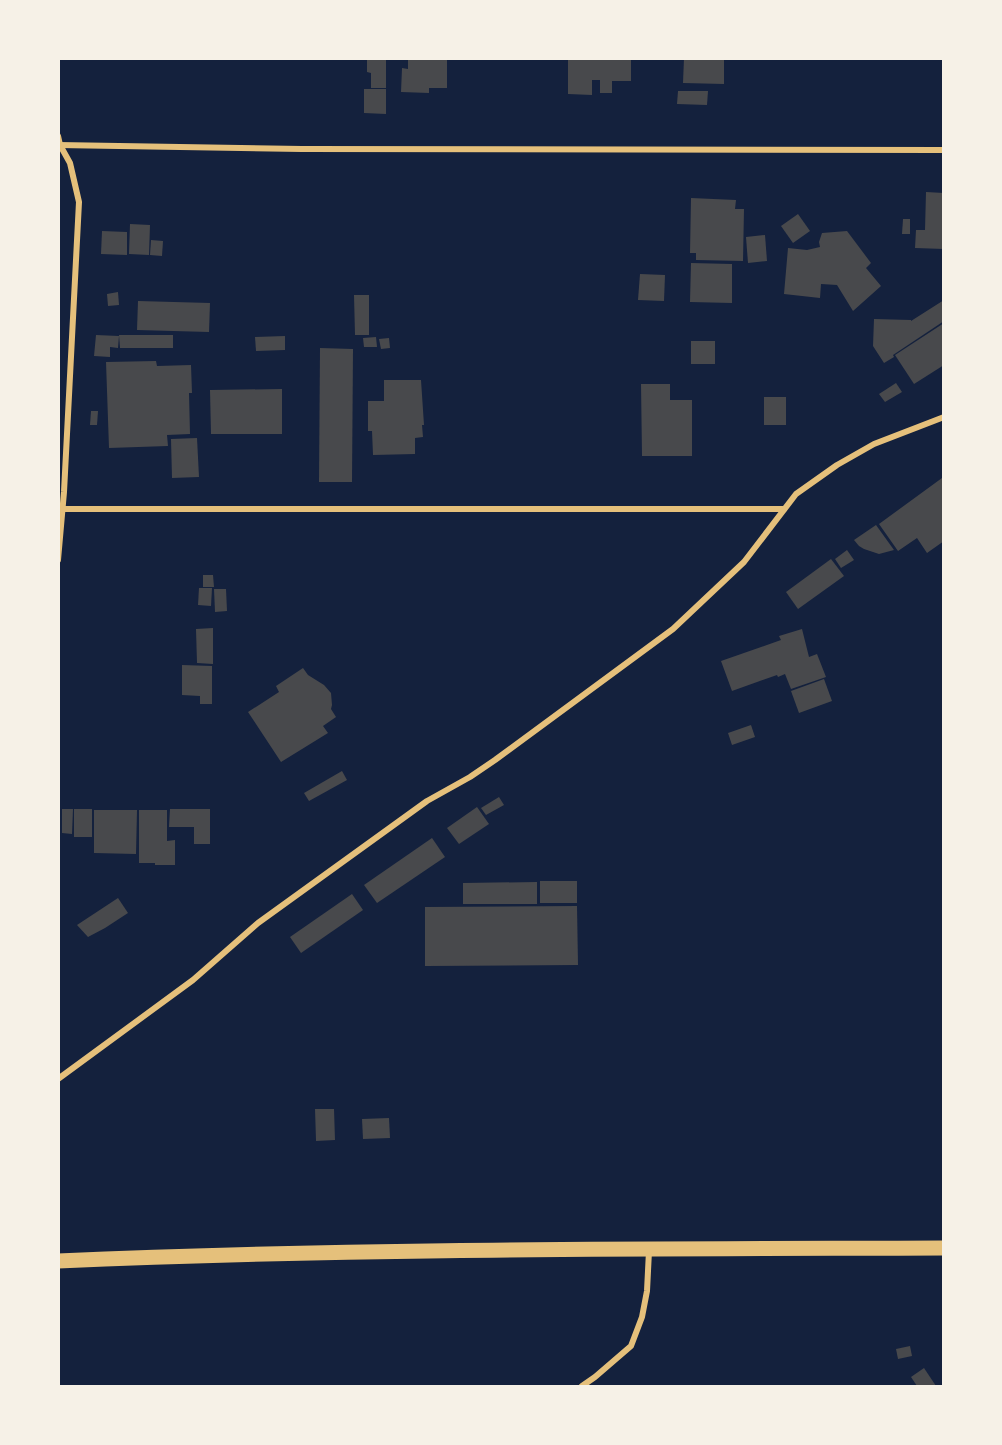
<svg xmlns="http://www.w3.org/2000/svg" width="1002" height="1445" viewBox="0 0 1002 1445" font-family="'Varela Round',sans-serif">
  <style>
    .building { fill: #48494c }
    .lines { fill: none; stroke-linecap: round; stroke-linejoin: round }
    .minor { stroke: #e5c07b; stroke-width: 6 }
    .primary { stroke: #e5c07b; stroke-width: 15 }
  </style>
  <rect width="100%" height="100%" fill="#14213d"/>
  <g class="building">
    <path d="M367 58H386V88H371V73L367 72Z"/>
    <path d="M408 58H447V88H429V93L401 92 402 68 408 69Z"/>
    <path d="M568 58 631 59V81H612V93H600V80H592V95L568 94Z"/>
    <path d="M684 58H724V84L683 83Z"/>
    <path d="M364 89H386V114L364 113Z"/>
    <path d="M678 91H708L707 105 677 104Z"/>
    <path d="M926 192 944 193V249L915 248 916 230H925Z"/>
    <path d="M691 198 736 200 735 209H744L743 261 696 260V253H690Z"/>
    <path d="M798 214 810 231 793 243 781 226Z"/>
    <path d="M903 219H910V234H902Z"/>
    <path d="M130 224 150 225 149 255 129 254Z"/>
    <path d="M102 231 127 232V255L101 254Z"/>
    <path d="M847 231 871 263 866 268 881 286 853 311 837 285 821 284 820 298 784 294 788 248 807 250 820 247 819 242 822 233Z"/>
    <path d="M765 235 767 261 748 263 746 237Z"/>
    <path d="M151 240 163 241 162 256 150 255Z"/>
    <path d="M691 263 732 264V303L690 302Z"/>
    <path d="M640 274 665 275 664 301 638 300Z"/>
    <path d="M118 292 119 305 108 306 107 294Z"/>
    <path d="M354 295H369V335H355Z"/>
    <path d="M944 300V321L893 355 894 357 884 363 873 346 874 319 911 320V321Z"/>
    <path d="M138 301 210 303 209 332 137 330Z"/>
    <path d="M944 323V365L914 384 895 355Z"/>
    <path d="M96 335 119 336 118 348 110 347V357L94 356Z"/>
    <path d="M119 335H173V348H120Z"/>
    <path d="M285 336V350L256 351 255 337Z"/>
    <path d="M376 337 377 347H364L363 338Z"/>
    <path d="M389 338 390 348 381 349 379 339Z"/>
    <rect x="691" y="341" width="24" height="23"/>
    <path d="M320 348 353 349 352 482H319Z"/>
    <path d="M156 361 157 366 191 365 192 393H189L190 434 167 435 168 446 109 448 106 362Z"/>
    <path d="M384 380H421L424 425H422L423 437 415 438V454L373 455 372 431H368V401H384Z"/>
    <path d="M896 383 902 392 885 402 879 394Z"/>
    <path d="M641 384H670V400H692V456H642Z"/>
    <path d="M282 389V434H211L210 390Z"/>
    <rect x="764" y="397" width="22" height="28"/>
    <path d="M91 411H98L97 425H90Z"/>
    <path d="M197 438 199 477 172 478 171 439Z"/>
    <path d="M942 478 944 480V519L942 520 944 523V541L927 553 917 538 898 551 879 524Z"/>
    <path d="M876 525 894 550 879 554 864 549 859 546 854 540Z"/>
    <path d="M847 550 854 560 841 568 835 559Z"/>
    <path d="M831 559 844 576 798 609 786 592Z"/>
    <path d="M203 575H213L214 587H203Z"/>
    <path d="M199 588H212L211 606 198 605Z"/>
    <path d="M214 589H226L227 611 215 612Z"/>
    <path d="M213 628V664L197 663 196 629Z"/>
    <path d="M802 629 809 657 817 654 826 677 791 689 785 674 778 677 777 675 732 691 721 661 781 640 779 636Z"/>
    <path d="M182 665 212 666V704H200V696L182 695Z"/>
    <path d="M303 668 308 675 324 685 331 693 332 705 331 709 336 717 323 726 328 733 281 762 248 712 279 692 276 686Z"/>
    <path d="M824 679 832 701 799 713 791 691Z"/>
    <path d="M751 725 755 737 732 745 728 733Z"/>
    <path d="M342 771 347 780 309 801 304 793Z"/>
    <path d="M499 797 504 805 486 815 481 808Z"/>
    <path d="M477 807 489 824 459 844 447 828Z"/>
    <path d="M62 809H73L72 834 62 833Z"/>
    <rect x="74" y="809" width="18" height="28"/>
    <path d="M170 809H210V844H194V827H169Z"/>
    <path d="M94 810H137L136 854 94 853Z"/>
    <path d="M139 810H167V841L175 840V865H155V863H139Z"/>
    <path d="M432 838 445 857 377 903 364 885Z"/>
    <rect x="540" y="881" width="37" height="22"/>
    <path d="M537 882V904H463V883Z"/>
    <path d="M352 894 363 910 301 953 290 937Z"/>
    <path d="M118 898 128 913 105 928 88 937 77 925Z"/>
    <path d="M577 906 578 965 425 966V907Z"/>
    <path d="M315 1109H334L335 1140 316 1141Z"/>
    <path d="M389 1118 390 1138 363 1139 362 1119Z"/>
    <path d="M910 1346 912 1356 898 1359 896 1349Z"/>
    <path d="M924 1368 936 1386H917L911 1377Z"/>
  </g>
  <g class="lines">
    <g class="minor">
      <path d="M58 136 60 145 70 163 79 202 64 492 58 560"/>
      <path d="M58 145 302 149 944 150"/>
      <path d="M63 509H784"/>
      <path d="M58 1079 193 980 258 923 427 801 470 777 495 760 673 629 744 562 796 494 837 465 874 444 944 417"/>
      <path d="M582 1386 595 1377 631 1346 642 1317 647 1291 649 1251"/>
    </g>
    <path class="primary" d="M58 1261C353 1248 649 1249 944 1248"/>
  </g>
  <rect width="1002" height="1445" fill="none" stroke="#f6f1e7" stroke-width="120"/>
</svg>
